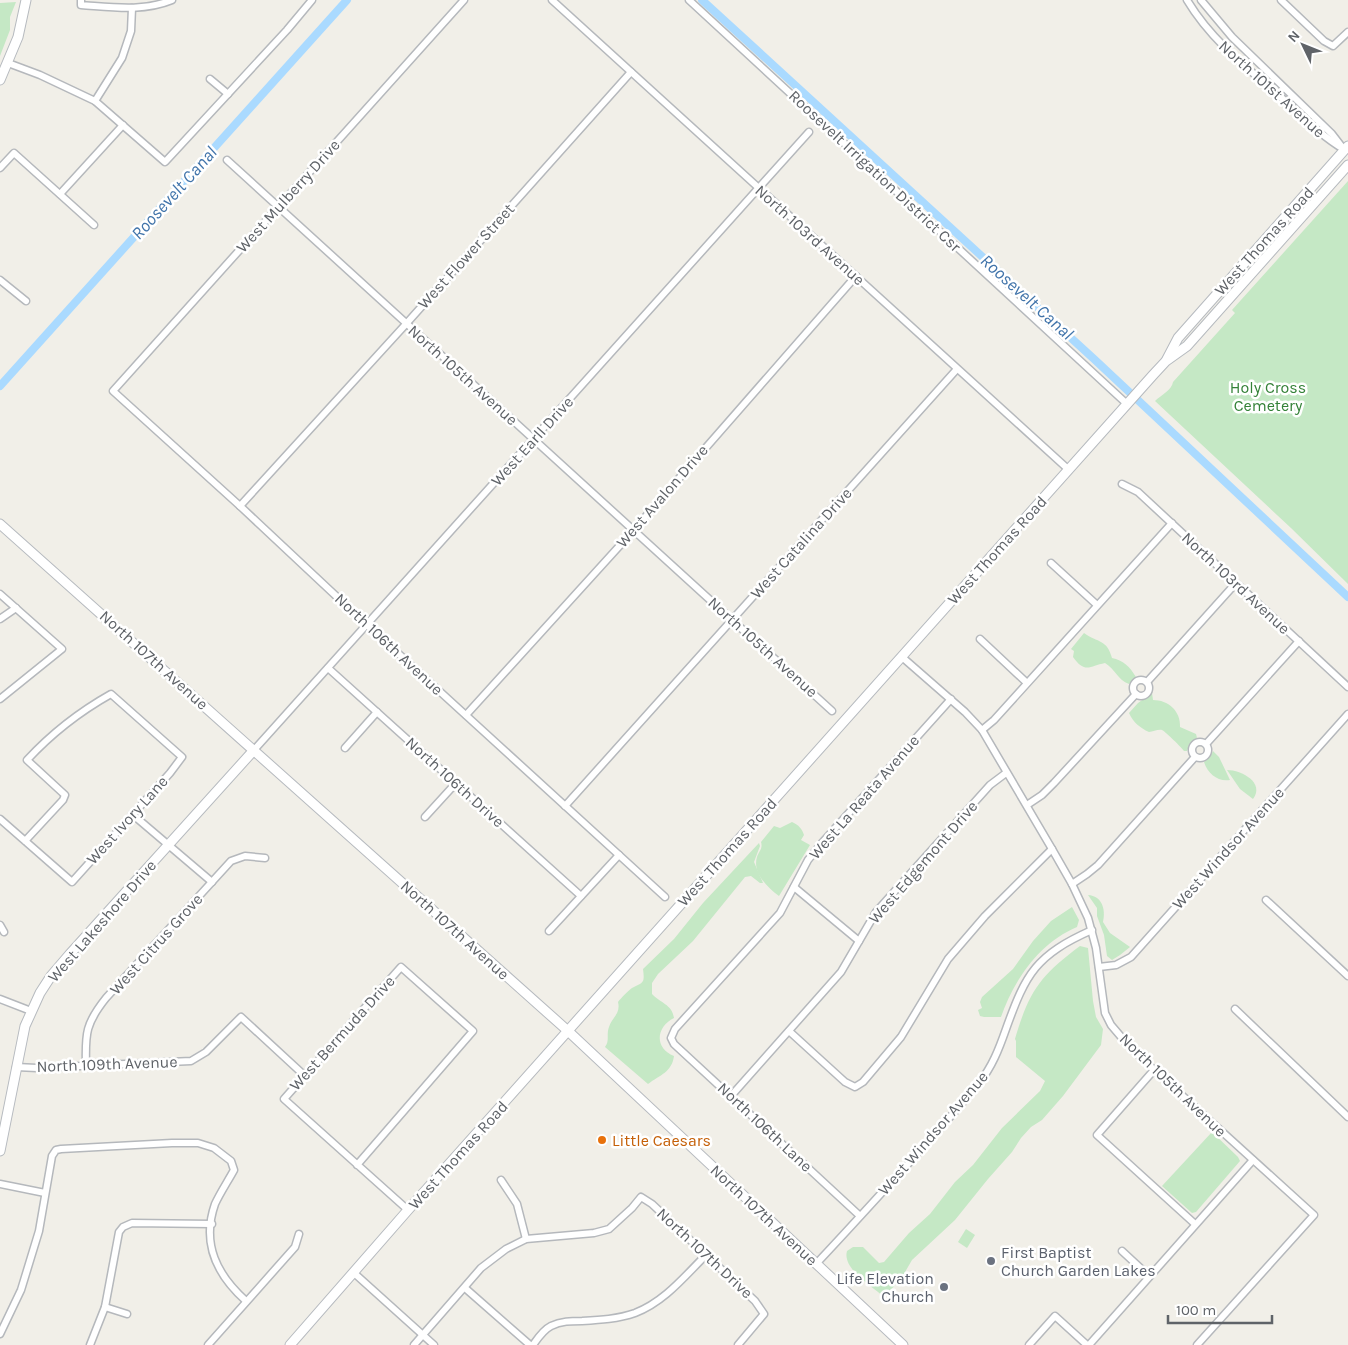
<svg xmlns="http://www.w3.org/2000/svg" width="1348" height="1345" viewBox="0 0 1348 1345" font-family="Karla,sans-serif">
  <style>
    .green { fill: #c5e8c5 }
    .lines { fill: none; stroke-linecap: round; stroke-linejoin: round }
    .canal { stroke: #aadaff; stroke-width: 8 }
    .street-casing { stroke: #b5b8bc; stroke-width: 9 }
    .secondary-casing { stroke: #b6babf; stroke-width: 11 }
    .street { stroke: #fff; stroke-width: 6 }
    .secondary { stroke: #fff; stroke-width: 9 }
    .food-dot { fill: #e8710a; stroke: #fff; stroke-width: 2 }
    .worship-dot { fill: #6b7280; stroke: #fff; stroke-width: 2 }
    .labels { text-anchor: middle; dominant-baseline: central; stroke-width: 5; stroke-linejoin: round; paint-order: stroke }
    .street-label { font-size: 16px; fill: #5f6368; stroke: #fff }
    .park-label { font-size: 16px; fill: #348238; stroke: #fff }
    .food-label { font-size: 16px; fill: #c56008; stroke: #fff; text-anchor: start }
    .worship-label { font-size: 16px; fill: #5b616d; stroke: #fff; text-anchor: start }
    .water-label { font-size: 18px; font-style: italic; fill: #4174aa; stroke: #fff }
  </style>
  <rect width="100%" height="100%" fill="#f1efe8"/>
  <g class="green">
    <path d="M16 2 10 17V30L0 56V3Z"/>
    <path d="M1348 181V584L1291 528 1155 401C1161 395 1172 390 1173 382L1235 313 1232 310Z"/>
    <path d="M1084 633C1098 643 1107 639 1112 658 1123 660 1130 667 1136 677L1129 684C1118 680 1115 669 1105 663 1090 666 1085 674 1073 657L1074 651 1071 649Z"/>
    <path d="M1152 693 1153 700C1168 700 1181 711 1180 727L1196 734 1197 738 1189 745 1187 751H1184C1182 748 1166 732 1162 730 1158 729 1153 732 1149 732 1140 728 1133 722 1129 713L1138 703Z"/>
    <path d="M1213 751 1219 757 1230 780C1218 782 1208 774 1204 762L1210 757Z"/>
    <path d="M1227 770C1242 770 1265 783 1253 799L1240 789Z"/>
    <path d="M792 822C799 825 802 829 804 835L801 840 810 845 779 896C768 888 752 873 757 857 759 851 763 849 761 842L774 826 780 828Z"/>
    <path d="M759 843 760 846 754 862 763 883H760L751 876 745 877 693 941 658 974 652 983V994C660 1003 672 1004 674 1018 656 1027 654 1048 674 1056 672 1072 660 1075 648 1084L605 1047C610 1040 606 1035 609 1027 612 1017 621 1014 618 1002 621 998 629 990 632 988 643 982 645 984 643 969L674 939 703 903Z"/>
    <path d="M1088 895C1102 896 1106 909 1103 922L1110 933 1130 947 1120 955 1112 960 1107 956 1104 935 1097 916V908Z"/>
    <path d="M1072 907 1079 920 1077 927C1039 943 1014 980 1001 1017H984L980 1016 978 1010 982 1008 980 1002 982 997 1013 969 1033 941 1051 921Z"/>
    <path d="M1080 946 1088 948 1093 1001 1096 1017 1103 1029 1101 1045 1063 1096 1042 1120 1031 1127 1021 1138 1012 1152 988 1179 955 1220 912 1260 901 1279 884 1297C872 1286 842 1269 847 1251L853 1247H863L879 1263 884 1262 909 1233 930 1214 955 1182 973 1165 1002 1128 1040 1091 1045 1081 1016 1057V1041L1015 1039C1029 991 1040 976 1080 946Z"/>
    <path d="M1212 1132 1238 1157 1240 1161 1196 1212 1192 1213 1162 1186Z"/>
    <path d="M966 1229 975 1235 967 1248 958 1242Z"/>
  </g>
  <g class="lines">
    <g class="canal">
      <path d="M702 0 1094 359 1348 597"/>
      <path d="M0 386 347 0"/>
    </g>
    <g class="street-casing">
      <g id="street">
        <path d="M81 0V5C111 7 143 12 172 0"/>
        <path d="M464 0 113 391 240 506 367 625 665 897"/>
        <path d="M552 0 1069 470"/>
        <path d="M689 0 1127 404"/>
        <path d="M1187 0C1209 37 1242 64 1274 91 1297 111 1318 134 1345 150"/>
        <path d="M1201 0 1232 37 1332 134 1342 147"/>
        <path d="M1281 0 1324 41 1333 46 1348 32"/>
        <path d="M8 63 40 75 95 101 165 162 287 30 312 0"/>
        <path d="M210 79 228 94"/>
        <path d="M95 101 122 58 131 31 132 8"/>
        <path d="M227 160 832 711"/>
        <path d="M0 168 14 153 94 225"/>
        <path d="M60 194 123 125"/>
        <path d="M0 280 26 301"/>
        <path d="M1122 484 1138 492 1348 687"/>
        <path d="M240 506 406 324 631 72"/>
        <path d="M1051 563 1097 605"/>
        <path d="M0 594 62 649 0 699"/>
        <path d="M0 619 16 608"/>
        <path d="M980 639 1027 683"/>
        <path d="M902 657 965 712 982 730 1052 849 1072 884 1088 918 1096 948 1105 1013 1111 1025 1128 1045 1154 1070 1314 1215 1197 1345"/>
        <path d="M328 668 581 896"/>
        <circle cx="1141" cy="688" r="8"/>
        <path d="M1147 682 1236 583"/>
        <path d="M466 715 633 531 856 276"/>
        <path d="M982 730 994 720 1172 523"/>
        <circle cx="1200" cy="750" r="8"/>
        <path d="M1206 744 1299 641"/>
        <path d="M345 748 377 712"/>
        <path d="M254 750 809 132"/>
        <path d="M1027 805 1042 795 1054 783 1136 694"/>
        <path d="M565 806 957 369"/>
        <path d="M132 814 212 882"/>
        <path d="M425 817 456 783"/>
        <path d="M0 819 72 882 170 773 182 757 111 694C79 712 52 733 27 760L65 795 63 800 25 841"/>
        <path d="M1072 884 1087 874 1098 865 1195 757"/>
        <path d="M794 887 859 941"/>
        <path d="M1266 900 1348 976"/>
        <path d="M0 925 4 932"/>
        <path d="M549 931 619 855"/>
        <path d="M1099 967 1116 965 1131 957 1348 714"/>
        <path d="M0 999 31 1011"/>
        <path d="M1235 1009 1348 1117"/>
        <path d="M789 1031 845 1082 855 1087 863 1082 901 1037 948 959 985 916 1052 849"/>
        <path d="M86 1065C85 1033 86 1023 106 998L231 861 245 856 265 858"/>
        <path d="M16 1067 37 1068 191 1061 206 1052 241 1017 305 1076"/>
        <path d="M1154 1070 1097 1135 1195 1224"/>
        <path d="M731 1096 841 972 876 912 990 785 1006 773"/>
        <path d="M357 1165 473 1031 401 967 284 1099 408 1210"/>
        <path d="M501 1180 517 1204 526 1239"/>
        <path d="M0 1184 45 1193"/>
        <path d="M860 1216 674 1044 671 1038 675 1029 780 913 808 860 821 844 951 699"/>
        <path d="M1122 1251 1149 1276"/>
        <path d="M816 1264C851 1227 885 1189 919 1152 939 1129 960 1107 979 1083 992 1067 999 1049 1006 1029 1026 973 1036 955 1092 930"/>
        <path d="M354 1273 434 1345"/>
        <path d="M465 1288 530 1345"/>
        <path d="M105 1307 127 1314"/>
        <path d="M0 1334 21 1290 39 1231 52 1156 56 1150 61 1149 172 1143H198L214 1148 231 1161 234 1170C228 1181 220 1193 215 1204 201 1244 217 1275 246 1301"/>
        <path d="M90 1345 105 1307 119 1232 123 1227 132 1223 212 1224"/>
        <path d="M208 1345 295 1247 299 1234"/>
        <path d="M414 1345 481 1268 506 1249 526 1239 594 1233 609 1229 632 1208 641 1197 652 1204 755 1301 764 1314 738 1345"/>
        <path d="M533 1345C538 1338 543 1330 551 1326 561 1321 571 1321 582 1321 600 1320 618 1319 635 1313 664 1302 684 1277 706 1255"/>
        <path d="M1029 1345 1055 1316 1087 1345"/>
        <path d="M1089 1345 1253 1160"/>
      </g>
    </g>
    <g class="secondary-casing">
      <g id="secondary">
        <path d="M0 80 18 37 26 0"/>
        <path d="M1167 359 1178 338 1348 146"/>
        <path d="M0 524 568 1031 903 1345"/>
        <path d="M0 1151 25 1026 40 993 51 976 69 955 254 750"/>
        <path d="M290 1345 408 1210 1153 375 1166 361 1187 346 1348 165"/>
      </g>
    </g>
    <use href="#street" class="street"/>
    <use href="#secondary" class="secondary"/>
  </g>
  <circle class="food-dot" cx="602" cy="1140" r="5"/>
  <g class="worship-dot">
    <circle cx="991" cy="1261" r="5"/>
    <circle cx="944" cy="1287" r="5"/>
  </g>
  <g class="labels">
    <g class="street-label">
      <text transform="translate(1272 89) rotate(42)">North 101st Avenue</text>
      <text transform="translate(875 171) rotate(43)">Roosevelt Irrigation District Csr</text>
      <text transform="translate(288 196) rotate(-48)">West Mulberry Drive</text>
      <text transform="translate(810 235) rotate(42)">North 103rd Avenue</text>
      <text transform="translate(1264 241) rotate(-48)">West Thomas Road</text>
      <text transform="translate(466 256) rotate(-48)">West Flower Street</text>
      <text transform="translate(463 375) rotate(42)">North 105th Avenue</text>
      <text transform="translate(532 441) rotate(-48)">West Earll Drive</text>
      <text transform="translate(662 496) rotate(-49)">West Avalon Drive</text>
      <text transform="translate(801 543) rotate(-48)">West Catalina Drive</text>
      <text transform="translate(997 550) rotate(-48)">West Thomas Road</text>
      <text transform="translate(1236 583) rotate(43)">North 103rd Avenue</text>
      <text transform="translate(389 644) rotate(43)">North 106th Avenue</text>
      <text transform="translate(763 647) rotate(42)">North 105th Avenue</text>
      <text transform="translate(154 660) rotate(42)">North 107th Avenue</text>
      <text transform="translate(455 782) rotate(42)">North 106th Drive</text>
      <text transform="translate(864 797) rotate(-49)">West La Reata Avenue</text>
      <text transform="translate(127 820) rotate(-48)">West Ivory Lane</text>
      <text transform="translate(1228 848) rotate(-48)">West Windsor Avenue</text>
      <text transform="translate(727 852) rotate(-48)">West Thomas Road</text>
      <text transform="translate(923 862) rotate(-49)">West Edgemont Drive</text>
      <text transform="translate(102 921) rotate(-49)">West Lakeshore Drive</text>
      <text transform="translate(455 930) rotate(42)">North 107th Avenue</text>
      <text transform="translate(156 944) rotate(-48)">West Citrus Grove</text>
      <text transform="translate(342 1033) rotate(-48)">West Bermuda Drive</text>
      <text transform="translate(107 1064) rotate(-2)">North 109th Avenue</text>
      <text transform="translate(1173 1085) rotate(44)">North 105th Avenue</text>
      <text transform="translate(765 1127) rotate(43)">North 106th Lane</text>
      <text transform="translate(933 1133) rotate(-49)">West Windsor Avenue</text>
      <text transform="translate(458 1155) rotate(-48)">West Thomas Road</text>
      <text transform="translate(764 1215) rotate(43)">North 107th Avenue</text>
      <text transform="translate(705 1253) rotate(43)">North 107th Drive</text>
    </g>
    <g class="park-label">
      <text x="1268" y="387">Holy Cross<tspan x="1268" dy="18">Cemetery</tspan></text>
    </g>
    <g class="food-label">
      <text x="612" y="1140">Little Caesars</text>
    </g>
    <g class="worship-label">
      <text x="1001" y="1252">First Baptist<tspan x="1001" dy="18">Church Garden Lakes</tspan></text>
      <text x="934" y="1278" text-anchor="end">Life Elevation<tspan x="934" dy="18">Church</tspan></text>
    </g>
    <g class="water-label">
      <text transform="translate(174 193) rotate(-48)">Roosevelt Canal</text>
      <text transform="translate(1027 297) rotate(42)">Roosevelt Canal</text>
    </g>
  </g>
  <g transform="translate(1303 45) rotate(313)" stroke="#ffffff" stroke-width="4" paint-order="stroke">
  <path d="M0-4L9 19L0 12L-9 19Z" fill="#5f6368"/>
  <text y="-8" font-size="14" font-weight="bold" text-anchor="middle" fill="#5f6368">N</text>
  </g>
  <path d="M1168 1315v8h104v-8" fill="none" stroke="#5f6368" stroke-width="2.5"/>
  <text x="1176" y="1315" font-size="15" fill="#5f6368" stroke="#ffffff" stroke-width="4" paint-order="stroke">100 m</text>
</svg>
